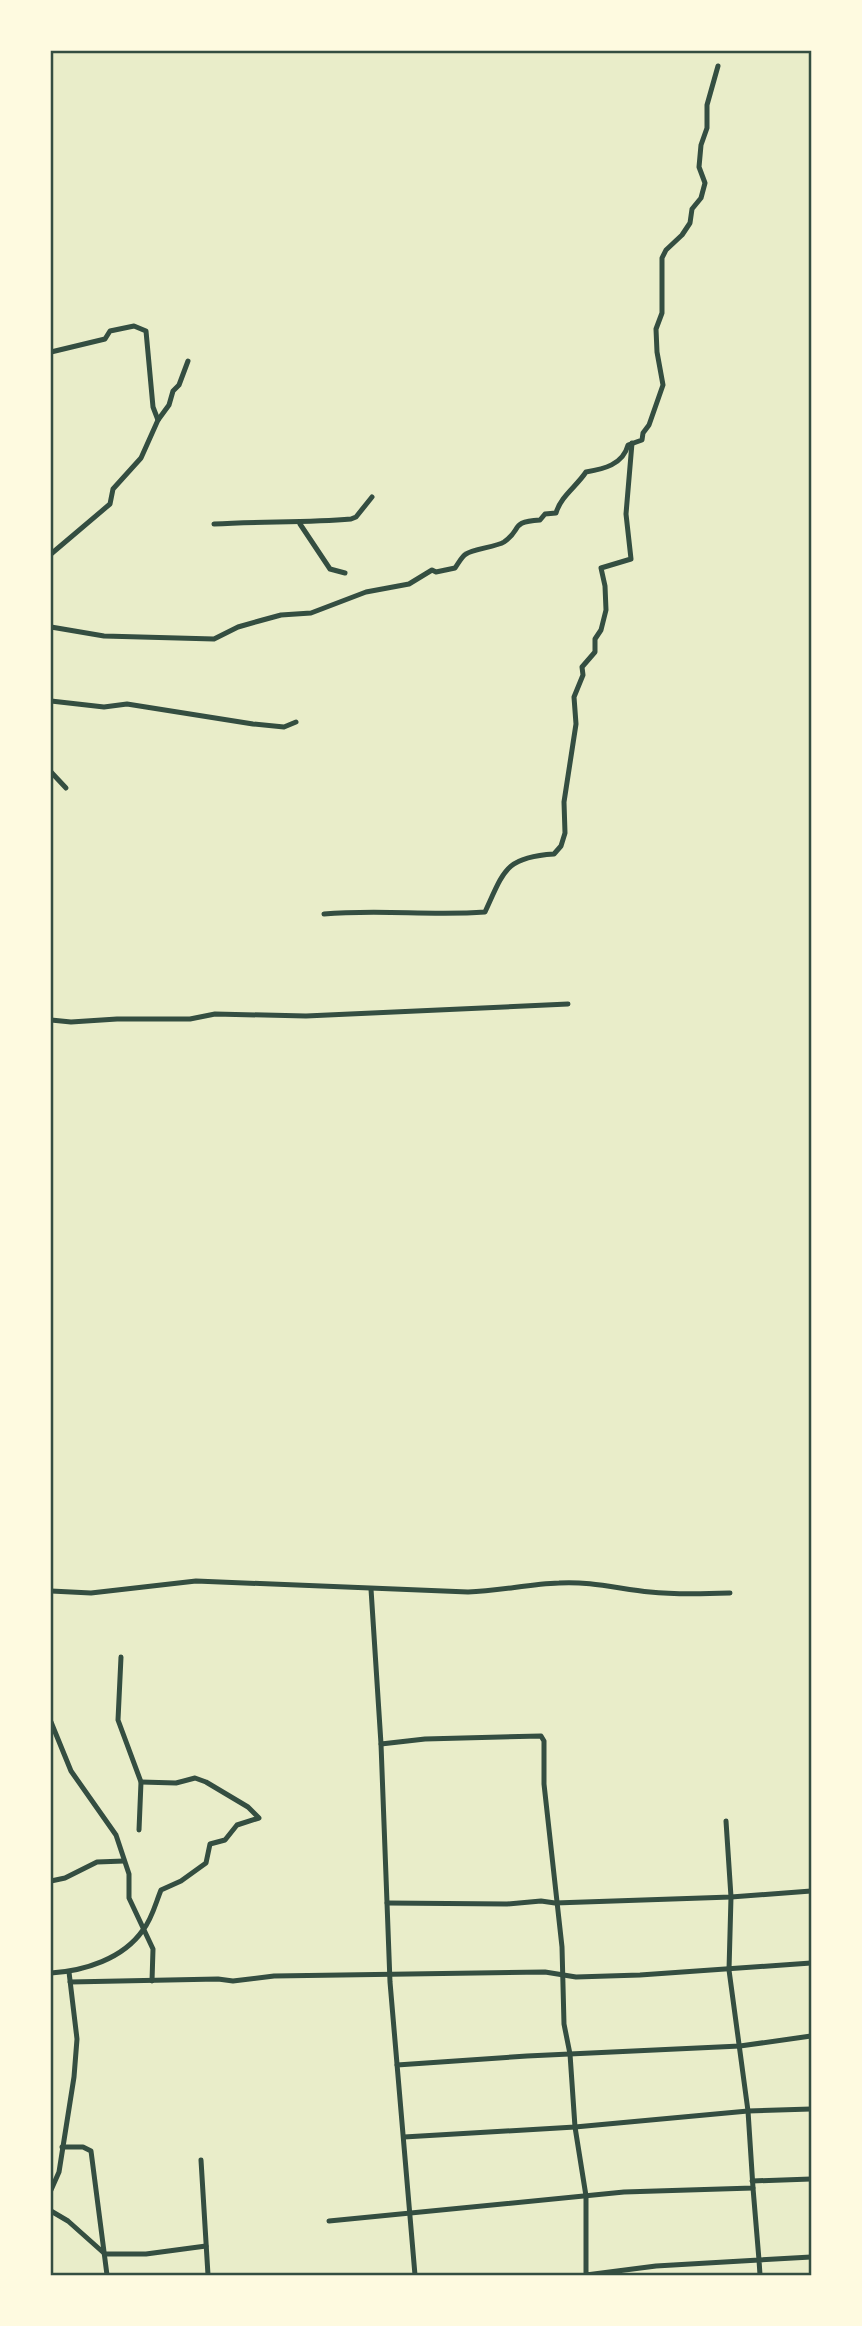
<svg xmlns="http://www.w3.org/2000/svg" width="862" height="2326" viewBox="0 0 862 2326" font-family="'Sofia Sans Condensed',sans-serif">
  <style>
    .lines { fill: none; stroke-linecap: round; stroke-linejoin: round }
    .minor { stroke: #344e41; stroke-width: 5 }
    .neatline { fill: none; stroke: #344e41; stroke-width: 2.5 }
  </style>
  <rect width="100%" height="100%" fill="#e9edc9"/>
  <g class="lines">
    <g class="minor">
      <path d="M51 352 105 339 110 331 134 326 146 331 153 407 158 420"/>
      <path d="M214 524C261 521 306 523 351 519L356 517 372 497"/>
      <path d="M300 524 330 569 345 573"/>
      <path d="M51 554 110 504 113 489 141 458 158 420 169 405 173 391 179 385 188 361"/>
      <path d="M51 627 104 636 214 639 238 627 259 621 281 615 311 613 366 592 409 584 432 570 436 572 455 568C458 564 462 556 466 554 472 549 496 547 504 542 523 529 509 522 540 520L545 514 556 513C561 496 576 487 586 472 603 469 623 465 628 445L642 440 643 433 649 425 663 385 657 352 656 329 662 313V258L666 250 682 235 690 223 692 209 701 198 705 183 699 167 701 145 707 128V105L718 66"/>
      <path d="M51 701 104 707 127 704 253 724 284 727 296 722"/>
      <path d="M51 772 66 788"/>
      <path d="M324 914C378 909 431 916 485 912 504 871 505 857 554 854L561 846 565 833 564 802 576 724 574 697 583 675 582 667 595 652V639L601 630 606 610 605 586 601 568 631 559 626 514 632 443"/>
      <path d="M51 1020 71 1022 117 1019H190L215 1014 306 1016 568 1004"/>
      <path d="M371 1589 381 1744 425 1739 541 1736 544 1741V1784L562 1947 564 2024 570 2054 575 2127 586 2196V2275L656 2266 759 2260 753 2188"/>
      <path d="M51 1591 91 1593 196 1581 468 1592C499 1591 529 1584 559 1583 590 1581 620 1589 650 1592 677 1595 703 1594 730 1593"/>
      <path d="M121 1657 118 1720 141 1782 139 1830"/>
      <path d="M51 1722 71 1771 116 1835 129 1874V1898L153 1949 152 1981"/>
      <path d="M381 1744 390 1982 415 2275"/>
      <path d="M51 1881 65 1878 97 1862 124 1861"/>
      <path d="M387 1903 507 1904 541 1901 555 1903 731 1897 811 1891"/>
      <path d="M51 1973C84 1971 123 1959 143 1930 152 1919 156 1902 161 1890L181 1881 206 1863 210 1844 225 1840 237 1825 259 1818 248 1807 206 1782 195 1778 176 1783 141 1782"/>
      <path d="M70 1982 218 1979 233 1981 274 1976 545 1972 576 1977 640 1975 811 1963"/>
      <path d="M397 2065 527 2056 740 2046 811 2036"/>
      <path d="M404 2137 575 2127 748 2111 811 2109"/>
      <path d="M62 2147H83L91 2151 107 2275"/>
      <path d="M201 2160 208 2275"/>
      <path d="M752 2181 811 2179"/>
      <path d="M51 2190 59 2172 74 2077 77 2039 69 1972"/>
      <path d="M51 2211 68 2221 105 2254H146L206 2246"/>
      <path d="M329 2221 624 2192 753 2188 748 2111 729 1970 731 1897 726 1821"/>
      <path d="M760 2275 759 2260 811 2257"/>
    </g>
  </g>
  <rect width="862" height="2326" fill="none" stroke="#fefae0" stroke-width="105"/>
  <rect x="52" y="52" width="758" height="2222" class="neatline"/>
</svg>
